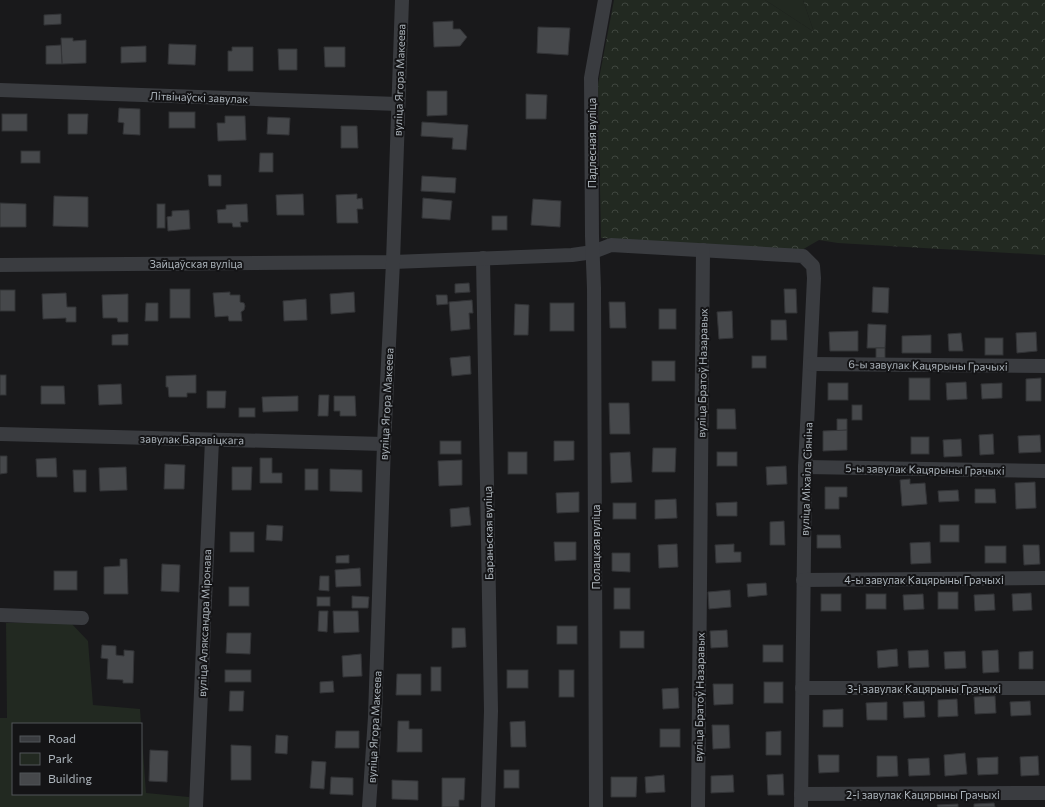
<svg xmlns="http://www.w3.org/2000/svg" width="1045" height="807" viewBox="0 0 1045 807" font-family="Commissioner,sans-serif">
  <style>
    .green { fill: #222921; fill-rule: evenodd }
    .forest { fill: url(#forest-crowns) }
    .building { fill: #46484b; stroke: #333437 }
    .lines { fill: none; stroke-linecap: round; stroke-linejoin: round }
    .street { stroke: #3a3c40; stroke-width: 14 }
    .labels { text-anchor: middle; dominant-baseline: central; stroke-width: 4; stroke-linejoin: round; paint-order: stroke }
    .street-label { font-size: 11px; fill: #acb4bb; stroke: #141416 }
  </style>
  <defs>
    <pattern id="forest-crowns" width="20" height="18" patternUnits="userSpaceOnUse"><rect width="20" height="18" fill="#222921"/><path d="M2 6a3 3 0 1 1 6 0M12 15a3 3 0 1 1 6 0" fill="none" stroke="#3f463f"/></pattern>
  </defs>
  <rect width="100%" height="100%" fill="#19191b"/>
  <g class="green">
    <path d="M765 0H803L814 32Z"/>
    <path d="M70 622 88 641 93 705 140 709 146 793 189 797V807H0V718H7L6 623ZM13 724H141V794H13Z"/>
  </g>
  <path class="forest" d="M614 0H765L814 32 803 0H1045V255L838 243 819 240 800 251 601 238 598 84Z"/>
  <g class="building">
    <path d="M61 14V24L44 25V15Z"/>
    <path d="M453 21V29H460L467 37 460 46 434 47 433 22Z"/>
    <path d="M538 27 570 28 568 55 537 53Z"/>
    <path d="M61 38H73V41L86 40V63L62 64Z"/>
    <path d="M169 44 196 45 195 65 168 64Z"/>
    <path d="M61 45 62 64H46V46Z"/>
    <path d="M146 46V62L121 63V47Z"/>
    <path d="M232 47H253V71H228V51H232Z"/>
    <path d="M324 47H345V67H325Z"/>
    <path d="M278 49H297V70H279Z"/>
    <path d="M427 91H447V115L427 116Z"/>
    <path d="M526 94 547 95 546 119H526Z"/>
    <path d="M119 108 140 109V135L123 134 124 123 118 122Z"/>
    <rect x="169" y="112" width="26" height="16"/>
    <rect x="2" y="114" width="25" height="17"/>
    <path d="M68 114H88L87 134H68Z"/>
    <path d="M225 116H245L246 140 218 141 217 123H225Z"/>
    <path d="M268 117 290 118 289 135 267 134Z"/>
    <path d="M422 122 468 125 466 150 452 149 453 138 421 136Z"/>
    <path d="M341 126H357L358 148H341Z"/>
    <rect x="21" y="151" width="19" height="12"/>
    <path d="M260 153H273V172H259Z"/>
    <path d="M208 175H221V186H209Z"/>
    <path d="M422 176 456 178 455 193 421 191Z"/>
    <path d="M303 194 304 215H277L276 195Z"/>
    <path d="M357 194V199L362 198 363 209H357L358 223H337L336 195Z"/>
    <path d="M54 196 88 197V227L53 226Z"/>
    <path d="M423 198 452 201 450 220 422 218Z"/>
    <path d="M533 199 561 201 560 227 531 225Z"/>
    <path d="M0 203 26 204V227H0Z"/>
    <rect x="157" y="204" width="8" height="24"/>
    <path d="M247 204 248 222H240L241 227H233L232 223H218L217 210 226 209V205Z"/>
    <path d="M189 210 190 229 168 231 167 217 172 216V211Z"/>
    <rect x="492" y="216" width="15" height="14"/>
    <path d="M469 283 470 292 455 293V284Z"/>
    <path d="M873 287 889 288 888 313 872 312Z"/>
    <rect x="170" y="289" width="20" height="29"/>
    <path d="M784 289H796L797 313H785Z"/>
    <rect x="0" y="290" width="15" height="21"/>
    <path d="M230 292V295H240V302L244 303 245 306 244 310 241 312 242 321H229L228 316 215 317 213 293Z"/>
    <path d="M354 292 355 312 331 314 330 294Z"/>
    <path d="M66 293 67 307H76V322H66V318L43 319 42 294Z"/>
    <path d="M128 294V322H118L117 318H103L102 295Z"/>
    <path d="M436 295H447L448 304 437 305Z"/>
    <path d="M306 299 307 320 284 321 283 301Z"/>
    <path d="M472 300 473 313H469L470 329 451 331 449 302Z"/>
    <path d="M609 302H625L626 328H610Z"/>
    <path d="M146 303H158V321H145Z"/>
    <rect x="550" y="303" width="24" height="28"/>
    <path d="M515 304 529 305 528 335H514Z"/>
    <rect x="659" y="309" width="17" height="20"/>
    <path d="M732 311 733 338 719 339 717 312Z"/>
    <path d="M771 320H786L787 340H771Z"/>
    <path d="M868 324 886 325 885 348H867Z"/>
    <path d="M858 331V351H830L829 332Z"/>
    <path d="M1036 332 1037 351 1017 353 1016 333Z"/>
    <path d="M961 333 963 351H949L948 334Z"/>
    <path d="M128 334V345H112V335Z"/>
    <path d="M931 335V353H902V336Z"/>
    <rect x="985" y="338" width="18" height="17"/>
    <rect x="876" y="348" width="9" height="10"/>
    <path d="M470 356 471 374 452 376 450 358Z"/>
    <rect x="752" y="356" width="14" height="12"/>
    <rect x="652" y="361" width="23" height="20"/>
    <rect x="0" y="375" width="6" height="20"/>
    <path d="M196 375V393H187V397H169L168 387H166V376Z"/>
    <rect x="909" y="378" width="21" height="22"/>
    <path d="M1041 378V401H1026V379Z"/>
    <path d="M966 382 967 399 947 400 946 383Z"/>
    <rect x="828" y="383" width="20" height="17"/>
    <path d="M1002 383V398L982 399 981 384Z"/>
    <path d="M121 384 122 404 99 405 98 385Z"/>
    <path d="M41 386H64L65 404H41Z"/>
    <path d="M207 391H226L225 408H207Z"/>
    <path d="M319 395H329L328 416H318Z"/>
    <path d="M298 396V411L263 412 262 397Z"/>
    <path d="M334 396H355L356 416H340V411H334Z"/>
    <path d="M609 403H629L630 434H610Z"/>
    <rect x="852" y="405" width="10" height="15"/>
    <rect x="239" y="408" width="16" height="9"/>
    <path d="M717 409H735L736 429H717Z"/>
    <path d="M837 419H847V430L837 431Z"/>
    <path d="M847 430V450L823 451V431Z"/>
    <path d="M993 434 994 454 980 455 979 435Z"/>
    <path d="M1040 435 1041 452 1019 453 1018 436Z"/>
    <rect x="911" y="437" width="18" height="17"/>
    <path d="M961 439 962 456 944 457 943 440Z"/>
    <rect x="440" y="441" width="21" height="13"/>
    <path d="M554 441H574V460L554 461Z"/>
    <path d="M653 448H676L675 472H652Z"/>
    <rect x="508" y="452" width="19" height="22"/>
    <path d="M630 452 632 482 611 483 610 453Z"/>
    <rect x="717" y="452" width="20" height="14"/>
    <path d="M0 456H7V473L0 474Z"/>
    <path d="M56 458 57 477H37L36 459Z"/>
    <path d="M260 458H272V473H282V483H260Z"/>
    <path d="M462 460V485L439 486 438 461Z"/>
    <path d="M165 464 185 465 184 489H164Z"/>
    <path d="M786 466 787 484 767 485 766 467Z"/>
    <path d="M126 467 127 490 100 491 99 468Z"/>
    <path d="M232 467H252L251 490H232Z"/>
    <rect x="305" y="469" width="13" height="21"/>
    <path d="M330 469 362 470V492L330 491Z"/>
    <path d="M73 470H86V492H74Z"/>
    <path d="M910 479V484L925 483 927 504 902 506 900 480Z"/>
    <path d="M1035 482 1036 508 1016 509 1015 483Z"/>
    <path d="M825 487H847V497H839V509H825Z"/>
    <path d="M975 489H995L996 503H975Z"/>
    <path d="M958 490 959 501 939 502 938 491Z"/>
    <path d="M579 492V512L557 513 556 493Z"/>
    <path d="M676 499 677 518 655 519V500Z"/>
    <path d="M737 502V516H717L716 503Z"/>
    <rect x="613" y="503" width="23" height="16"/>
    <path d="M469 507 471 525 451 527 450 509Z"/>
    <path d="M784 521 785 545H770V522Z"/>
    <path d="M267 525 283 526 282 541 266 540Z"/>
    <rect x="940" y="525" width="19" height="17"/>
    <rect x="230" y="532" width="24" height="20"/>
    <path d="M817 535H840L841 548H817Z"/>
    <path d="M554 542H576V560L555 561Z"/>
    <path d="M930 542 931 563 911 564 910 543Z"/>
    <path d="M677 544 678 567 659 568 658 545Z"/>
    <path d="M734 544V552H741V562L716 563 715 545Z"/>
    <path d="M1023 545H1039L1040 564 1024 565Z"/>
    <rect x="985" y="546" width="21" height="17"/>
    <path d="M612 553H630V572L612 571Z"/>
    <path d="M349 555V563H336V556Z"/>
    <path d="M120 559H127L128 594H104V567L120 566Z"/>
    <path d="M162 564 180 565 179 592 161 591Z"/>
    <path d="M360 568 361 586 336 587 335 570Z"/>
    <rect x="54" y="571" width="23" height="19"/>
    <path d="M320 576H329V591L319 590Z"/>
    <path d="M766 583 767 595 748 597 747 584Z"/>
    <rect x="229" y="587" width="20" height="19"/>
    <rect x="614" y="588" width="16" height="21"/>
    <path d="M730 590 731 607 709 609 708 592Z"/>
    <rect x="938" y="592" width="20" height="17"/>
    <path d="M1031 593 1032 610 1013 611 1012 594Z"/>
    <rect x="821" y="594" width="20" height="17"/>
    <rect x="866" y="594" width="20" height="15"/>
    <path d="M923 594 924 609 904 610 903 595Z"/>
    <path d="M994 594 995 610 975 611 974 595Z"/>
    <path d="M352 596 369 597 368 608H352Z"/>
    <rect x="317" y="597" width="13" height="9"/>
    <path d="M319 611H328L327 632 318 631Z"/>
    <path d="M333 611H358L359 632 334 633Z"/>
    <rect x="557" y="626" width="20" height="18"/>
    <path d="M452 628H465L466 647 452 648Z"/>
    <path d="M727 630 728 647 711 648 710 631Z"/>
    <rect x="620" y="631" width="24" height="17"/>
    <path d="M227 633H251L250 654 226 653Z"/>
    <path d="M102 645 116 646V655L124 656V650L134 651 133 683H123V680L107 679 108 659 101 658Z"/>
    <rect x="763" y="645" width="20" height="17"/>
    <path d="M897 649 898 666 878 668 877 651Z"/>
    <path d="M928 650 929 667 909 668 908 651Z"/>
    <path d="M998 650 999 672 983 673 982 651Z"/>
    <path d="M965 651 966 668 945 669 944 652Z"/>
    <path d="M1033 651V669H1019V652Z"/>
    <path d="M361 654 362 676 343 677 342 656Z"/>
    <rect x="431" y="667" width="10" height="24"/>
    <rect x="225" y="670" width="26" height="12"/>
    <rect x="507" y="670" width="21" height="18"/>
    <rect x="559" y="670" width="15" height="27"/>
    <path d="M397 674H421V695H396Z"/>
    <path d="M333 681 334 692 320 693V682Z"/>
    <rect x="764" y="682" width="19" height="21"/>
    <path d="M713 684H733V704L714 705Z"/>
    <path d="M678 688 679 708 663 709 662 689Z"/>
    <path d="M230 691H244L243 711H229Z"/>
    <path d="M995 696 996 713 975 714 974 697Z"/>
    <path d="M957 699 958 716 938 717V700Z"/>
    <path d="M924 701 925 717 904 718 903 702Z"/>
    <path d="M1030 701 1031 715 1011 716 1010 702Z"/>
    <path d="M887 702V720H867L866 703Z"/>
    <path d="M843 709V727H823V710Z"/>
    <path d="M398 721H409V729H422V752H397Z"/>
    <path d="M525 721 526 747H511L510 722Z"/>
    <path d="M712 725H729L730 748 713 749Z"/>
    <rect x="660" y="729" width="20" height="18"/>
    <path d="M336 731H359V748H335Z"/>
    <path d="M781 731V755H766V732Z"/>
    <path d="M276 735 288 736 287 754 275 753Z"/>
    <path d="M231 745 251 746V780H231Z"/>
    <path d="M150 750 168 751 167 782 149 781Z"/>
    <path d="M965 753 967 774 945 776 944 755Z"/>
    <path d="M818 755H839V772L819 773Z"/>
    <path d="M877 756H897L898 776 877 777Z"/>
    <path d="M1038 756 1039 775 1021 776 1020 757Z"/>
    <path d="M998 757V774L978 775 977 758Z"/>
    <path d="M929 758 930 775 909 776 908 759Z"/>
    <path d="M312 761 326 762 324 789 310 788Z"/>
    <rect x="504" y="770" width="15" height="18"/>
    <path d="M783 774 784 795H768L767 775Z"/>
    <path d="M664 775 665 792 646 793 645 777Z"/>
    <path d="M733 775 734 792 711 793V776Z"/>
    <path d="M331 777 353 778V795L330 794Z"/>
    <path d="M611 777H637L636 797H611Z"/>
    <path d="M442 778H465L464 800H459V807H442Z"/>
    <path d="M392 780 418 781V800L392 799Z"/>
    <path d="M994 803 995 807H974V804Z"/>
    <path d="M958 804V807H938L937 805Z"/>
  </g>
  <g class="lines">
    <g class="street">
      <path d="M0 90 398 104"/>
      <path d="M483 258 491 711 488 807"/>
      <path d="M0 265 393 262 572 255 593 252 611 245 803 256 813 266 814 278 805 467 801 807"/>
      <path d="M811 364 1045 366"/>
      <path d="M0 434 384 444"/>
      <path d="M805 467 1045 471"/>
      <path d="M803 580 1045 578"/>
      <path d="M0 615 82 618"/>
      <path d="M802 688H1045"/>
      <path d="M801 794 1045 793"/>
      <path d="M196 807 212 440"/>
      <path d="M369 807 375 717 384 444 393 262 402 0"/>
      <path d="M596 807 594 288 592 236 591 78 605 0"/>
      <path d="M698 807 703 250"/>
    </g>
  </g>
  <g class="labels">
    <g class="street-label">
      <text transform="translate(399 80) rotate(-88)">вуліца Ягора Макеева</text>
      <text transform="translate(199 97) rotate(2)">Літвінаўскі завулак</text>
      <text transform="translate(591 143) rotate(-90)">Падлесная вуліца</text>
      <text x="196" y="263">Зайцаўская вуліца</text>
      <text transform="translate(928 365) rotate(1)">6-ы завулак Кацярыны Грачыхі</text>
      <text transform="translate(702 373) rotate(-89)">вуліца Братоў Назаравых</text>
      <text transform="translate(386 404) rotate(-87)">вуліца Ягора Макеева</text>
      <text transform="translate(192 439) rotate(1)">завулак Баравіцкага</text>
      <text transform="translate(925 469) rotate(1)">5-ы завулак Кацярыны Грачыхі</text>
      <text transform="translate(806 479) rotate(-88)">вуліца Міхаіла Сіяніна</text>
      <text transform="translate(488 533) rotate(-91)">Бараньская вуліца</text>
      <text transform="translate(595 547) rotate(-90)">Полацкая вуліца</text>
      <text x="924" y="579">4-ы завулак Кацярыны Грачыхі</text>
      <text transform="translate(204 623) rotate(-88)">вуліца Аляксандра Міронава</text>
      <text x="924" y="688">3-і завулак Кацярыны Грачыхі</text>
      <text transform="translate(699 697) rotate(-89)">вуліца Братоў Назаравых</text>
      <text transform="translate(374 727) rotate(-87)">вуліца Ягора Макеева</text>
      <text x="923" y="794">2-і завулак Кацярыны Грачыхі</text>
    </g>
  </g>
  <rect x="12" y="723" width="130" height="72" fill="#141416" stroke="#515458"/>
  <rect x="20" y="736" width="20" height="6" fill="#3a3c40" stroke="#515458"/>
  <text x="48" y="743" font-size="12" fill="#acb4bb">Road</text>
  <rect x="20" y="753" width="20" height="12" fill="#222921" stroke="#515458"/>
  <text x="48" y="763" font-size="12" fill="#acb4bb">Park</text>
  <rect x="20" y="773" width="20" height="12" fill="#46484b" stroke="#515458"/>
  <text x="48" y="783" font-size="12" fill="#acb4bb">Building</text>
</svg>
